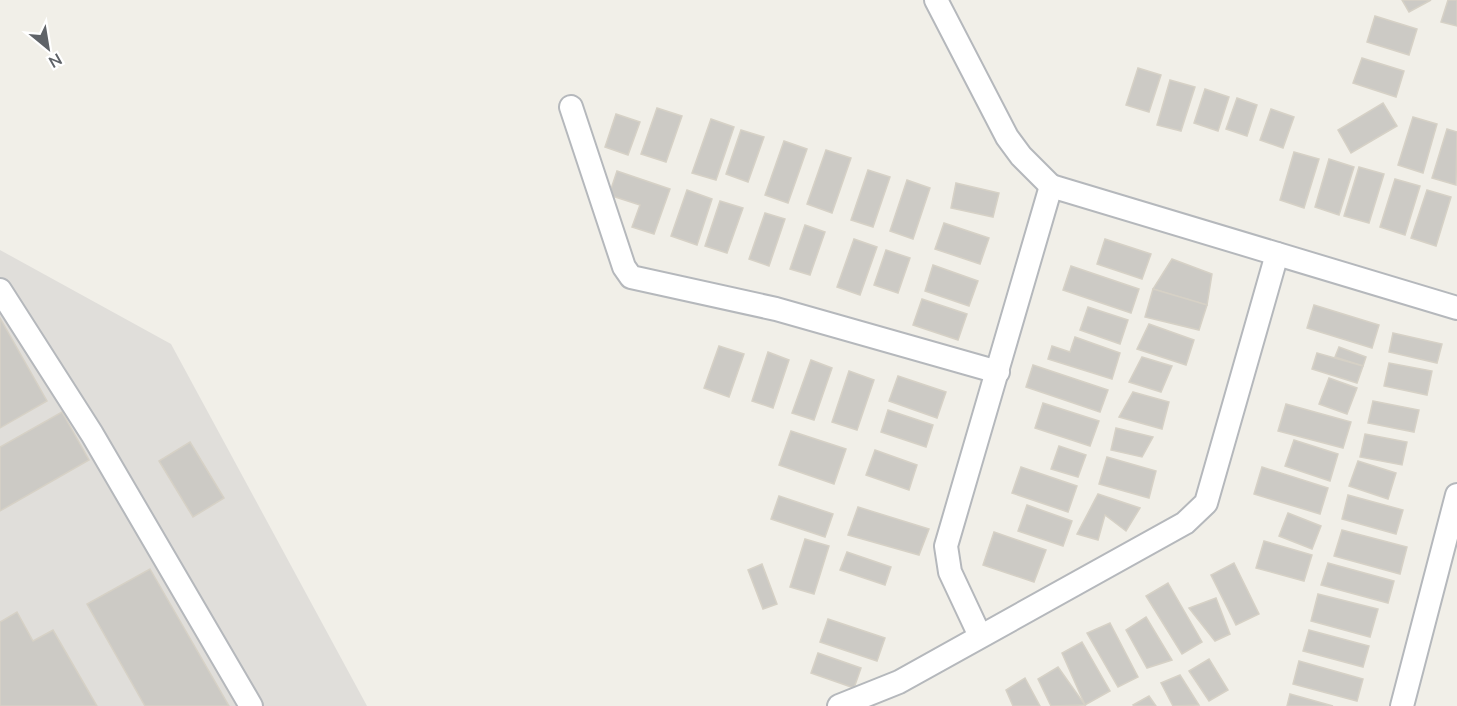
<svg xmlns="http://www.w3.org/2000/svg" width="1457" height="706" viewBox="0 0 1457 706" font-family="Mulish,sans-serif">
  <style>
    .industrial { fill: #e0deda }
    .building { fill: #cccac5; stroke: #d6d1c6; stroke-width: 1.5 }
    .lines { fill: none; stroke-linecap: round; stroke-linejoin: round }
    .street-casing { stroke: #b5b8bc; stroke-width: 26 }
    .street { stroke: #fff; stroke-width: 22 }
  </style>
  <rect width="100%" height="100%" fill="#f1efe8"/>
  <path class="industrial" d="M0 250 171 344 367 706H0Z"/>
  <g class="building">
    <path d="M1402 0H1431L1409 12Z"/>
    <path d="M1448 0H1457V26L1441 22Z"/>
    <path d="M1375 16 1417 29 1409 55 1367 42Z"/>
    <path d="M1362 58 1404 71 1396 97 1353 83Z"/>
    <path d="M1138 68 1161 75 1149 112 1126 105Z"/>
    <path d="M1170 80 1195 87 1181 131 1157 125Z"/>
    <path d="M1205 89 1229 97 1218 131 1194 123Z"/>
    <path d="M1237 98 1257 105 1247 136 1226 129Z"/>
    <path d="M1383 103 1397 126 1351 153 1338 130Z"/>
    <path d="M657 108 682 116 666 162 641 154Z"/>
    <path d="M1271 109 1294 117 1283 148 1260 140Z"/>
    <path d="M616 114 640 122 628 155 605 147Z"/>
    <path d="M1413 117 1437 124 1423 173 1398 165Z"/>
    <path d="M711 119 734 127 716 180 692 173Z"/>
    <path d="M1447 129 1457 132 1456 185 1432 178Z"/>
    <path d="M741 130 764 137 748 182 726 174Z"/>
    <path d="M784 141 807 149 788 203 765 195Z"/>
    <path d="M826 150 851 158 832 213 807 204Z"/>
    <path d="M1294 152 1319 159 1304 208 1280 200Z"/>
    <path d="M1329 159 1354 167 1339 215 1315 207Z"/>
    <path d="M1359 167 1384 174 1369 223 1344 216Z"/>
    <path d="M868 170 890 177 873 227 851 220Z"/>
    <path d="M617 171 670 189 654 234 632 227 640 205 609 195Z"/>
    <path d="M1395 179 1420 186 1405 235 1380 227Z"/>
    <path d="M907 180 930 188 913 239 890 231Z"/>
    <path d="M956 183 999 193 993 217 951 208Z"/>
    <path d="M687 190 712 199 697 245 671 236Z"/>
    <path d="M1427 190 1451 197 1436 246 1411 238Z"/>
    <path d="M720 201 743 208 727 253 705 246Z"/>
    <path d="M765 213 785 219 769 266 749 259Z"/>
    <path d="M944 223 989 238 980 264 935 249Z"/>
    <path d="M805 225 825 232 810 275 790 269Z"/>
    <path d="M854 239 877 247 860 295 837 287Z"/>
    <path d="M1105 239 1151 254 1142 279 1097 264Z"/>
    <path d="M886 250 910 258 898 293 874 285Z"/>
    <path d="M1172 259 1212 274 1207 305 1153 289Z"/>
    <path d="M933 265 978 281 969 306 925 291Z"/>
    <path d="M1071 266 1139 289 1131 313 1063 290Z"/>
    <path d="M1153 289 1207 305 1199 330 1145 317Z"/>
    <path d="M922 299 967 314 958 340 913 325Z"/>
    <path d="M1314 305 1379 325 1372 348 1307 328Z"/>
    <path d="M1088 307 1128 320 1120 344 1080 330Z"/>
    <path d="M0 318 47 401 0 428Z"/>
    <path d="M1149 324 1194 340 1186 365 1137 349Z"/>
    <path d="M1393 333 1442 344 1437 363 1389 352Z"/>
    <path d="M1075 337 1120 353 1112 379 1048 359 1052 346 1070 352Z"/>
    <path d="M719 346 744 354 729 397 704 388Z"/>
    <path d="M1339 347 1366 357 1363 366 1335 357Z"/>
    <path d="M768 352 789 360 773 408 752 401Z"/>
    <path d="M1317 353 1363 366 1357 383 1312 369Z"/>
    <path d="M1142 357 1172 366 1161 392 1129 382Z"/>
    <path d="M811 360 832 368 814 420 792 413Z"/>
    <path d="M1389 363 1432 371 1427 395 1384 386Z"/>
    <path d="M1033 365 1108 390 1100 412 1026 387Z"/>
    <path d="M849 371 874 380 857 430 832 422Z"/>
    <path d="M898 376 946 392 937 418 889 401Z"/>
    <path d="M1329 378 1357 388 1347 414 1319 404Z"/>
    <path d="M1133 392 1169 402 1162 429 1119 417Z"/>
    <path d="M1373 401 1419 410 1414 432 1368 423Z"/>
    <path d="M1043 403 1099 421 1090 446 1035 428Z"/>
    <path d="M1286 404 1351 422 1343 448 1278 431Z"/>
    <path d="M888 410 933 425 926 447 881 432Z"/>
    <path d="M62 412 89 460 0 511V447Z"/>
    <path d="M1116 428 1153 437 1142 457 1111 450Z"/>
    <path d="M791 431 846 449 834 484 779 465Z"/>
    <path d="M1365 434 1407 442 1402 465 1360 457Z"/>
    <path d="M1294 440 1338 454 1330 481 1285 466Z"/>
    <path d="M190 442 224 498 193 517 159 461Z"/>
    <path d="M1059 446 1086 455 1078 477 1051 469Z"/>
    <path d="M875 450 917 465 909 490 866 475Z"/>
    <path d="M1107 457 1156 471 1149 498 1099 484Z"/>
    <path d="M1358 461 1396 473 1388 499 1349 486Z"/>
    <path d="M1021 467 1077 486 1068 512 1012 493Z"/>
    <path d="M1262 467 1328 488 1320 514 1254 494Z"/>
    <path d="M1098 494 1140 508 1126 531 1105 515 1098 540 1077 534Z"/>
    <path d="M1348 495 1403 510 1396 534 1342 519Z"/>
    <path d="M779 496 833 514 825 537 771 519Z"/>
    <path d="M1027 505 1072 521 1063 546 1018 531Z"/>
    <path d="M858 507 929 529 919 555 848 535Z"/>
    <path d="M1288 513 1321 526 1312 549 1279 536Z"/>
    <path d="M1342 530 1407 547 1400 574 1334 556Z"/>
    <path d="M994 532 1046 550 1034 582 983 565Z"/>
    <path d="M805 539 829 546 814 594 790 587Z"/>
    <path d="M1264 541 1312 555 1304 581 1256 568Z"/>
    <path d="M847 552 891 567 885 585 840 570Z"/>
    <path d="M1234 563 1259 614 1236 625 1211 575Z"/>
    <path d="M1328 563 1394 581 1388 603 1321 585Z"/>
    <path d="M762 564 777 604 763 609 748 570Z"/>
    <path d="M150 569 229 706H145L87 604Z"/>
    <path d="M1168 583 1202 642 1182 654 1146 596Z"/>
    <path d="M1318 594 1378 609 1370 637 1311 621Z"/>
    <path d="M1216 598 1230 634 1215 641 1189 608Z"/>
    <path d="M17 612 33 641 53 630 97 706H0V622Z"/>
    <path d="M1146 617 1172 660 1147 668 1126 630Z"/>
    <path d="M828 619 885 638 877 661 820 642Z"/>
    <path d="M1110 623 1138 677 1118 687 1087 633Z"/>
    <path d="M1309 630 1369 646 1363 667 1303 651Z"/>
    <path d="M1082 642 1110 691 1085 705 1062 653Z"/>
    <path d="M818 653 861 668 854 688 811 673Z"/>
    <path d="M1209 659 1228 690 1209 701 1189 671Z"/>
    <path d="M1299 661 1363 679 1357 701 1293 684Z"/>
    <path d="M1058 667 1085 705 1051 706 1038 679Z"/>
    <path d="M1180 675 1199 705 1173 706 1161 683Z"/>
    <path d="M1025 678 1040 706H1013L1006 690Z"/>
    <path d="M1290 694 1333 706H1287Z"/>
    <path d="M1149 696 1156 706H1134L1133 705Z"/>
  </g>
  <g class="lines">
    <g class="street-casing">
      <g id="street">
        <path d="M936 0 1007 137 1021 156 1051 186"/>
        <path d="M571 107 624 267 631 277 776 309 998 372"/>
        <path d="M0 290 92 434 251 706"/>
        <path d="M980 636 950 572 946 546 1051 186 1457 308"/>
        <path d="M839 706 899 682 1185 523 1206 503 1277 254"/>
        <path d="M1402 706 1457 495"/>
      </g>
    </g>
    <use href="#street" class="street"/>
  </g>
  <g transform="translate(48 48) rotate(150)" stroke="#ffffff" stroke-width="4.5" paint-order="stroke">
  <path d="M0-4.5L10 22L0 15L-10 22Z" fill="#5f6368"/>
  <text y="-9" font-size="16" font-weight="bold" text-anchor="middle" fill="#5f6368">N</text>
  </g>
</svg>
